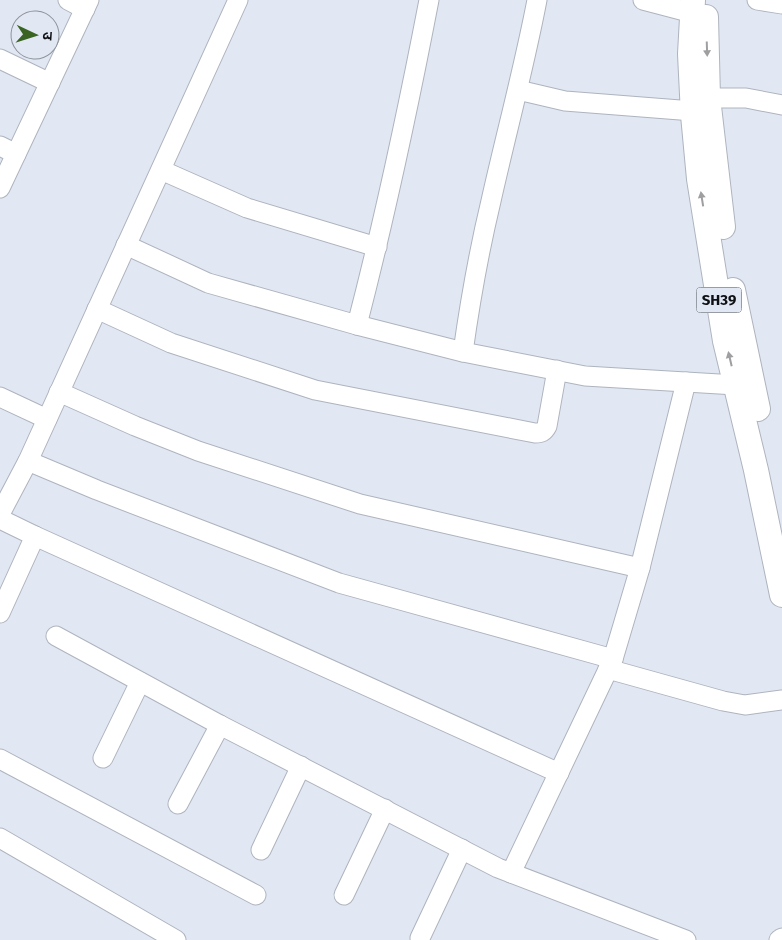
<svg xmlns="http://www.w3.org/2000/svg" width="782" height="940" viewBox="0 0 782 940" font-family="'Fira Sans','Noto Sans Devanagari',sans-serif">
  <style>
    .lines { fill: none; stroke-linecap: round; stroke-linejoin: round }
    .minor-casing { stroke: #aeb4be; stroke-width: 21 }
    .major-casing { stroke: #aeb4be; stroke-width: 26 }
    .minor { stroke: #fff; stroke-width: 19 }
    .major { stroke: #fff; stroke-width: 24 }
    .oneway { fill: #9f9fa1 }
    .labels { text-anchor: middle; dominant-baseline: central; stroke-width: 4.5; stroke-linejoin: round; paint-order: stroke }
    .shield { fill: #e2e8f3; stroke: #4e5157; stroke-width: 1 }
    .shield-label { font-size: 15px; font-weight: bold; fill: #0e1014 }
  </style>
  <rect width="100%" height="100%" fill="#e2e8f3"/>
  <g class="lines">
    <g class="minor-casing">
      <g id="minor">
        <path d="M68 0 85 9"/>
        <path d="M643 0 704 16"/>
        <path d="M757 0 782 4"/>
        <path d="M0 59 50 83"/>
        <path d="M518 90 565 101 693 111"/>
        <path d="M708 98H746L782 105"/>
        <path d="M0 146 16 154"/>
        <path d="M161 170 247 208 377 247"/>
        <path d="M0 188 89 0"/>
        <path d="M126 245 208 283 357 325 463 352 585 376 736 385"/>
        <path d="M97 309 171 343 315 390 535 433C541 433 544 432 547 426L557 370"/>
        <path d="M357 325C385 217 408 109 429 0"/>
        <path d="M463 352C470 302 479 251 491 201 506 134 524 68 537 0"/>
        <path d="M59 392 135 426 198 451 360 504 640 568"/>
        <path d="M0 397 47 419"/>
        <path d="M28 461 97 490 339 583 613 659"/>
        <path d="M0 514 28 461 238 0"/>
        <path d="M0 519 35 536 0 613"/>
        <path d="M35 536 559 773"/>
        <path d="M56 636 220 725 498 868 686 940"/>
        <path d="M608 669 723 701 745 705 782 700"/>
        <path d="M103 758 140 682"/>
        <path d="M0 759 256 895"/>
        <path d="M178 804 220 725"/>
        <path d="M0 838 176 940"/>
        <path d="M261 850 301 766"/>
        <path d="M511 873 613 659 640 568 686 382"/>
        <path d="M344 895 385 809"/>
        <path d="M420 938 462 849"/>
        <path d="M779 940 782 938"/>
      </g>
    </g>
    <g class="major-casing">
      <g id="major">
        <path d="M693 0 690 54 693 115 699 179 725 341 756 470 782 595"/>
        <path d="M706 17 708 98 723 227"/>
        <path d="M733 290 758 409"/>
      </g>
    </g>
    <use href="#minor" class="minor"/>
    <use href="#major" class="major"/>
  </g>
  <defs><path id="oneway-solid" d="M-6-.8H1V-3.2L6.5 0L1 3.2V.8H-6Z" transform="scale(1.25)"/></defs>
  <g class="oneway">
    <use href="#oneway-solid" transform="translate(707 49) rotate(88)"/>
    <use href="#oneway-solid" transform="translate(702 199) rotate(-99)"/>
    <use href="#oneway-solid" transform="translate(730 359) rotate(-103)"/>
  </g>
  <g class="labels">
    <rect class="shield" x="696.5" y="287.5" width="45" height="25" rx="4"/>
    <g class="shield-label">
      <text x="719" y="300">SH39</text>
    </g>
  </g>
  <g transform="translate(35 35) rotate(94)"><circle r="24" fill="#e2e8f3" stroke="#8d929a"/>
  <path d="M0-4L9 19L0 12L-9 19Z" fill="#396422"/>
  <text y="-8" font-size="14" font-weight="bold" text-anchor="middle" fill="#0e1014">उ</text>
  </g>
</svg>
